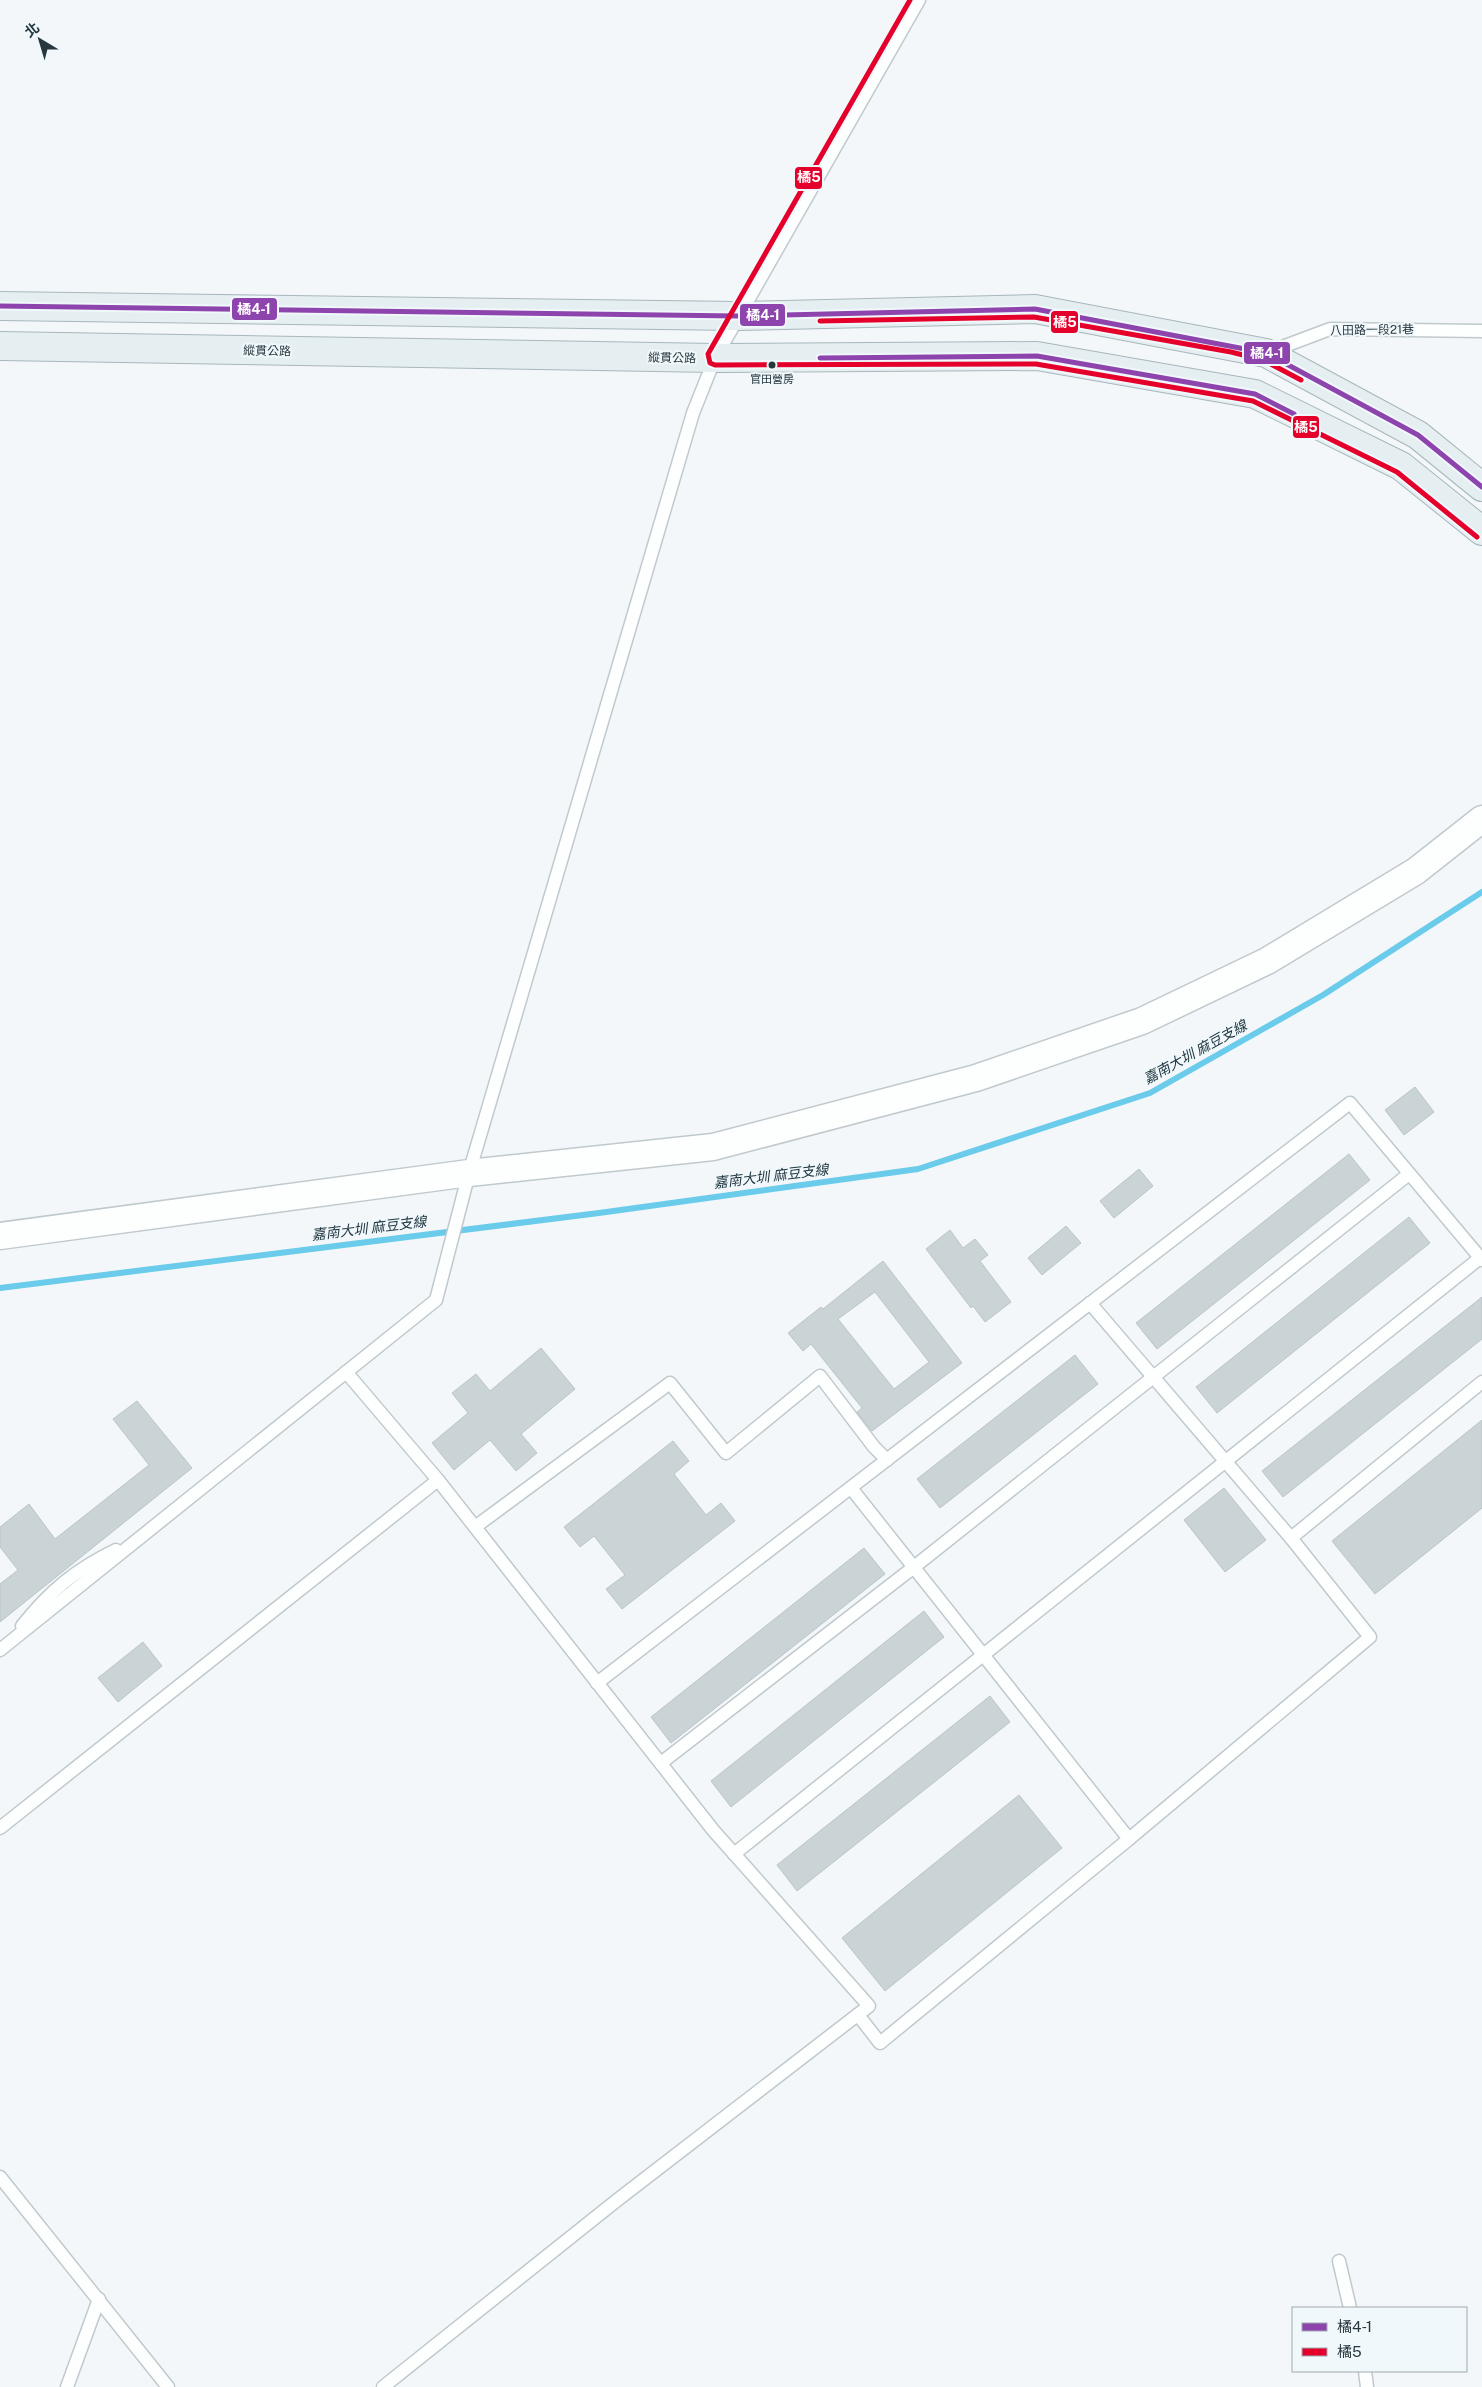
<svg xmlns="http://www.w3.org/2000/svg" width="1482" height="2387" viewBox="0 0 1482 2387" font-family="'Public Sans','Noto Sans TC',sans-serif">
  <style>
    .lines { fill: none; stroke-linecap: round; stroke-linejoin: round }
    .stream { stroke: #6acbeb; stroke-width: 6 }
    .building { fill: #cad4d7; stroke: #bbc4c8; fill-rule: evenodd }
    .service-casing { stroke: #c0c9cd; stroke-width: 15 }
    .minor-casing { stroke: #c0c9cd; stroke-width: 29 }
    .primary-casing { stroke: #a8b7bd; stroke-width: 30 }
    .service { stroke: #fdfefe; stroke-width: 12 }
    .minor { stroke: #fdfefe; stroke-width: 26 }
    .primary { stroke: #e5eef0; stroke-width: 28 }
    .bus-1-casing { stroke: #f0f8fc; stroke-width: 9 }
    .bus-2-casing { stroke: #f0f8fc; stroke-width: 9 }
    .bus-1 { stroke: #8e44ad; stroke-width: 5 }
    .bus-2 { stroke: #e4002b; stroke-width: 5 }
    .bus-dot { fill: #26373d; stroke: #f0f8fc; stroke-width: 2 }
    .labels { text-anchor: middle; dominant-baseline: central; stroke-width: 4; stroke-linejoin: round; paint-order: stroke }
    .bus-label { font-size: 11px; fill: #26373d; stroke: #f0f8fc }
    .street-label { font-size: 12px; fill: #26373d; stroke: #f0f8fc }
    .water-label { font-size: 14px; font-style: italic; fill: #21363f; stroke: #f0f8fc }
    .line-badge { stroke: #f0f8fc; stroke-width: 2 }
    .badge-label { font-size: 14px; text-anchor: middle; font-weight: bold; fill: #fff }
  </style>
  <rect width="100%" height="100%" fill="#f3f7f9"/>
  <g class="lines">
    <path class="stream" d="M0 1288 599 1213 918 1169 1150 1093 1323 995 1482 892"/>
  </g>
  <g class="building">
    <path d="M1415 1087 1434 1112 1404 1135 1385 1110Z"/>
    <path d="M1349 1154 1370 1180 1157 1349 1136 1323Z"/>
    <path d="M1139 1169 1153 1186 1114 1218 1100 1201Z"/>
    <path d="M1409 1217 1430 1243 1217 1413 1196 1387Z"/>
    <path d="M1066 1226 1081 1243 1042 1275 1028 1258Z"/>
    <path d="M950 1230 963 1248 975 1239 988 1255 980 1261 1011 1302 985 1322 973 1306 971 1308 926 1249Z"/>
    <path d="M883 1261 962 1363 872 1431 857 1412 862 1408 811 1344 803 1351 788 1333 821 1307 823 1309ZM875 1292 929 1362 894 1389 838 1319Z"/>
    <path d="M1482 1297V1339L1283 1497 1262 1471Z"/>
    <path d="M541 1348 575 1389 521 1434 537 1453 516 1471 490 1440 454 1470 432 1443 468 1413 452 1393 476 1374 490 1391Z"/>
    <path d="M1075 1355 1098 1384 940 1508 917 1479Z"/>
    <path d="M137 1401 192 1468 0 1622V1584L18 1570 0 1547V1527L29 1504 55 1539 149 1465 113 1419Z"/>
    <path d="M1482 1420V1508L1375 1594 1332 1541Z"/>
    <path d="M673 1441 689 1461 674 1474 706 1515 721 1503 735 1521 622 1609 606 1589 625 1575 594 1536 580 1547 564 1527Z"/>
    <path d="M1224 1488 1266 1540 1225 1572 1184 1520Z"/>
    <path d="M864 1548 885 1574 671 1743 651 1717Z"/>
    <path d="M924 1611 944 1637 731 1807 711 1781Z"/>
    <path d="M143 1642 162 1666 118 1702 98 1678Z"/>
    <path d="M990 1696 1010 1722 797 1891 777 1865Z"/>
    <path d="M1019 1795 1062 1848 885 1991 842 1938Z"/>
  </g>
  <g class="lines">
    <g class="service-casing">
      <g id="service">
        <path d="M1269 352 1330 329 1482 331"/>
        <path d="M1090 1303 1291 1538 1482 1382"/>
        <path d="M346 1372 438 1480 713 1830 869 2006 616 2201 383 2387"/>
        <path d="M851 1488 1129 1839 880 2043 858 2015"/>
        <path d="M475 1527 670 1383 726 1453 820 1376 874 1447 887 1460"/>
        <path d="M22 1626C50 1591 75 1570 116 1550"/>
        <path d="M0 1650 436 1300 469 1173 693 413 715 358 919 0"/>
        <path d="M597 1683 1350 1103 1482 1260"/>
        <path d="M661 1763 914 1567 1409 1174"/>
        <path d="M0 1828 438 1480"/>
        <path d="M1129 1839 1370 1637 1291 1538"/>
        <path d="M734 1854 1480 1258"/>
        <path d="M0 2177 168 2387"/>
        <path d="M1339 2261 1350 2308"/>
        <path d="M1365 2371 1367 2387"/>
        <path d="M67 2387 99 2299"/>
      </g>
    </g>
    <g class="minor-casing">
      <path id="minor" d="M0 1236 469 1173 713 1147 976 1078 1142 1021 1267 961 1416 871 1482 819"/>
    </g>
    <g class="primary-casing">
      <g id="primary">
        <path d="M0 306 738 316 1035 309 1266 353 1418 435 1482 487"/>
        <path d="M0 346 715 358 1037 356 1255 394 1401 466 1482 531"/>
      </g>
    </g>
    <use href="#service" class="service"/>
    <use href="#minor" class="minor"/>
    <use href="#primary" class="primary"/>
    <g class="bus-1-casing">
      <g id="bus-1">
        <path d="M0 306 738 316 1035 309 1266 353 1418 435 1482 487"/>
        <path d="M820 358 1037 356 1255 394 1294 414"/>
      </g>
    </g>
    <g class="bus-2-casing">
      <g id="bus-2">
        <path d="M910 0 708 354 710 363 715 365 1036 364 1253 401 1397 472 1477 537"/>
        <path d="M820 321 1034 317 1231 352 1263 360 1301 380"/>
      </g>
    </g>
    <use href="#bus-1" class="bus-1"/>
    <use href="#bus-2" class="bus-2"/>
  </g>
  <circle class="bus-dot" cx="772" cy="365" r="4.5"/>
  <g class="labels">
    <g class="bus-label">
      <text x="772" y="379">官田營房</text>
    </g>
    <g class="street-label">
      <text transform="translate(1372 330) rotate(-1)">八田路一段21巷</text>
      <text transform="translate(267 351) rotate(1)">縱貫公路</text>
      <text transform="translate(672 358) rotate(1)">縱貫公路</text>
    </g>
    <g class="water-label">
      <text transform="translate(1195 1052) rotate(-29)">嘉南大圳 麻豆支線</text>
      <text transform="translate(771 1176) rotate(-7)">嘉南大圳 麻豆支線</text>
      <text transform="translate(369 1228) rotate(-7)">嘉南大圳 麻豆支線</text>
    </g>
  </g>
  <g class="line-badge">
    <rect x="794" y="166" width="29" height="24" rx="5" fill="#e4002b"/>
    <rect x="231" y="297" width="47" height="24" rx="5" fill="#8e44ad"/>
    <rect x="739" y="303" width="47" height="24" rx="5" fill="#8e44ad"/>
    <rect x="1050" y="310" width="29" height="24" rx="5" fill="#e4002b"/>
    <rect x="1243" y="341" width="48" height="24" rx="5" fill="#8e44ad"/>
    <rect x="1292" y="415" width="28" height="24" rx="5" fill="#e4002b"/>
  </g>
  <g class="badge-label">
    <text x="809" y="182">橘5</text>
    <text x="254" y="314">橘4-1</text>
    <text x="763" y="320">橘4-1</text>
    <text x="1065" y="327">橘5</text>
    <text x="1267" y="358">橘4-1</text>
    <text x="1306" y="432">橘5</text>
  </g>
  <rect x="1292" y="2307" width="175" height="65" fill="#f0f8fc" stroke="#9fabb0"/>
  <rect x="1302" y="2323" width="25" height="8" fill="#8e44ad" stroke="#9fabb0"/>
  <text x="1337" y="2332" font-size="15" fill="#26373d">橘4-1</text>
  <rect x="1302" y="2348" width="25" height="8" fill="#e4002b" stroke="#9fabb0"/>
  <text x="1337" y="2357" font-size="15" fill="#26373d">橘5</text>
  <g transform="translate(40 40) rotate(322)" stroke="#f0f8fc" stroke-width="4" paint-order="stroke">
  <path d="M0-4L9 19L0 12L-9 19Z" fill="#26373d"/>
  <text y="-8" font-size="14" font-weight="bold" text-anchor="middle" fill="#26373d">北</text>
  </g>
</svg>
